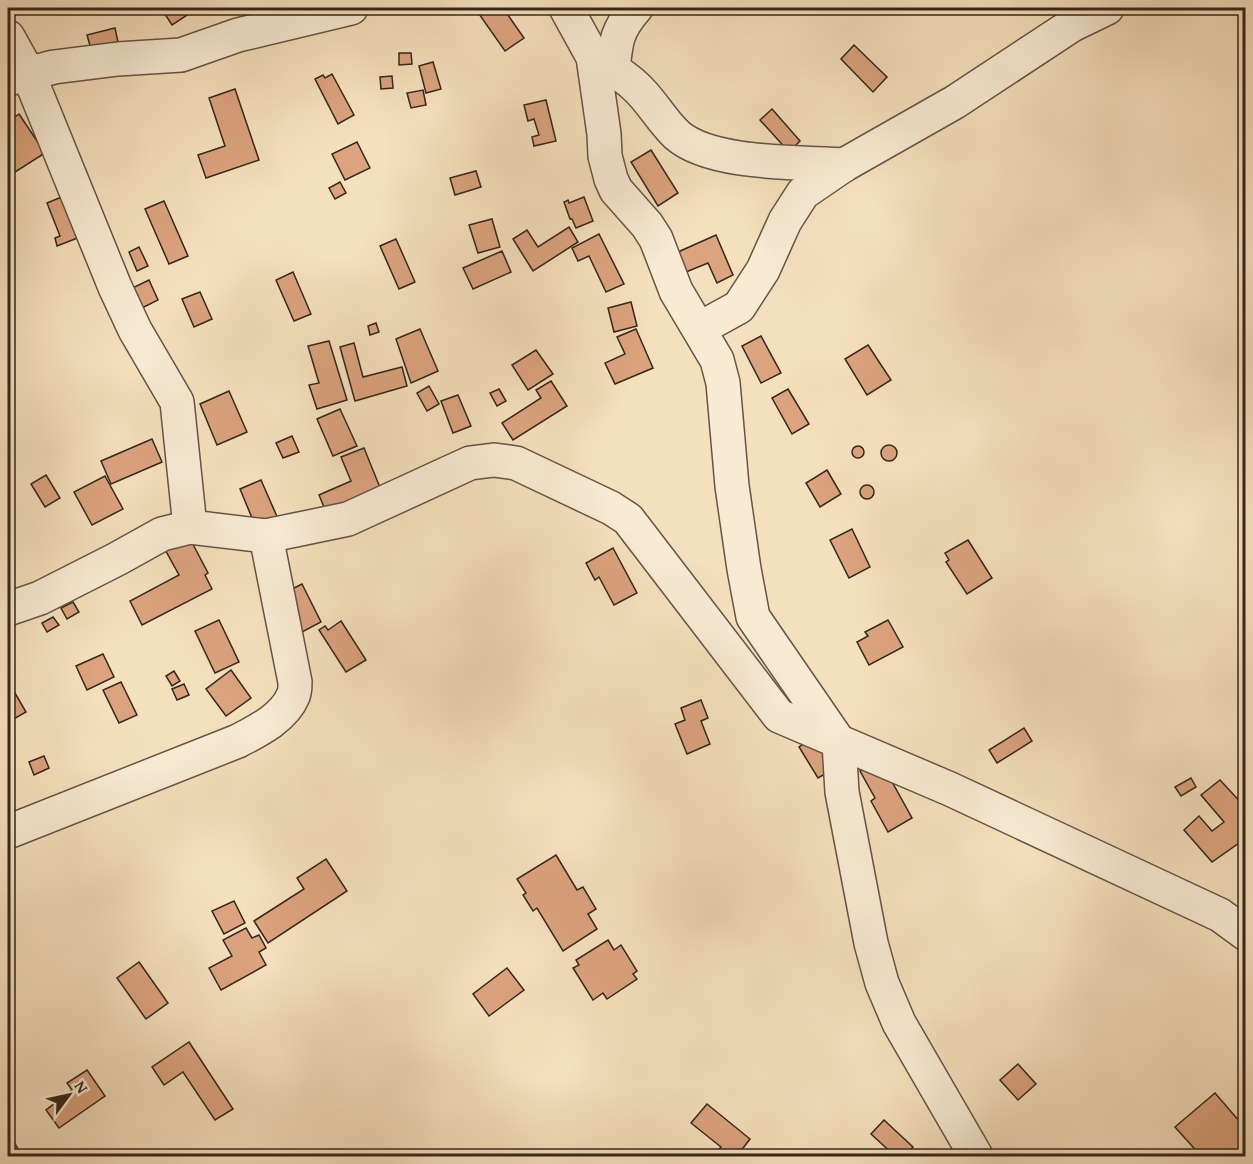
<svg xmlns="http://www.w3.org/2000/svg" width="1253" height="1164" viewBox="0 0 1253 1164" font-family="'Gentium Book Plus',serif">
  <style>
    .building { fill: #dba37e; stroke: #35261b; stroke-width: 1.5 }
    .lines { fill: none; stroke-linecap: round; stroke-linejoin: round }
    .minor-casing { stroke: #655444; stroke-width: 36 }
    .minor { stroke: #f8ebd4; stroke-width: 33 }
  </style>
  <rect width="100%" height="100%" fill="#f5e0bd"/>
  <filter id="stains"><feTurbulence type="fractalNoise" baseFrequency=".00333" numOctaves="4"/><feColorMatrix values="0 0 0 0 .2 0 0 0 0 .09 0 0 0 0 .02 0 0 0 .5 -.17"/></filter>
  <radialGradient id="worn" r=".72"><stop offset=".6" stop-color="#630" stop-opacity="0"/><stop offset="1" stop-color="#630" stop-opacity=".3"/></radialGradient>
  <g class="building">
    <path d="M161 8H194L195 10 172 25Z"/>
    <path d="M488 8H503L524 38 505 51 479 14Z"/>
    <path d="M115 28 118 42 91 49 87 35Z"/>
    <path d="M854 45 887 77 873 92 841 59Z"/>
    <path d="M399 53H411L412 64 399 65Z"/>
    <path d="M433 62 441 89 426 93 419 66Z"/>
    <path d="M332 74 354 115 338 124 315 79 323 75 325 78Z"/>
    <path d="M392 76 393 88 381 89 380 77Z"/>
    <path d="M235 89 259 160 206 178 198 155 225 146 209 98Z"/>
    <path d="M423 90 426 105 411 108 407 93Z"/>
    <path d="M546 100 556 141 534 146 532 137 539 135 534 119 528 121 524 105Z"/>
    <path d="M772 109 800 141 789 152 760 120Z"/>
    <path d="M19 114 45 153 12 174 8 167V157L9 156 8 153V122Z"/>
    <path d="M357 142 370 168 345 180 332 154Z"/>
    <path d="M651 150 678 193 658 206 631 162Z"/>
    <path d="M476 171 481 187 455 195 450 178Z"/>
    <path d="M340 182 346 193 335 199 329 188Z"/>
    <path d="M64 196 80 237 57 246 55 238 60 236 47 203Z"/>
    <path d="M584 197 593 221 576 228 572 219H570L564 202 568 200 569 203Z"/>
    <path d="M164 201 188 256 169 264 145 209Z"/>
    <path d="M492 219 500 247 478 253 469 225Z"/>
    <path d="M569 227 578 242 533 271 513 239 527 230 538 247Z"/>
    <path d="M599 234 624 284 606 292 589 256 578 261 572 248Z"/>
    <path d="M716 235 733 275 717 283 708 263 686 272 678 252Z"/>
    <path d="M396 239 415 282 399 289 380 246Z"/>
    <path d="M139 247 148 266 137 271 129 252Z"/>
    <path d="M502 251 511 272 473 289 463 268Z"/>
    <path d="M293 272 311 314 294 321 276 280Z"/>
    <path d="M149 280 158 300 134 312 124 292Z"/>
    <path d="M200 292 212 319 194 327 182 299Z"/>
    <path d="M631 302 637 326 614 332 608 308Z"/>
    <path d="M376 323 379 332 370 335 368 326Z"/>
    <path d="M420 329 438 371 411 383 396 339Z"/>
    <path d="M636 329 653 368 615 384 605 363 625 354 617 337Z"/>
    <path d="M761 336 781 373 761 383 742 346Z"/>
    <path d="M329 341 347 400 317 409 309 385 319 383 308 346Z"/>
    <path d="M354 343 363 377 402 367 407 386 355 401 340 347Z"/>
    <path d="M868 345 891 380 867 395 845 359Z"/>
    <path d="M536 350 553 374 528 390 512 365Z"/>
    <path d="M551 381 567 406 513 440 502 423 541 398 536 390Z"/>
    <path d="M429 386 439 404 427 411 417 393Z"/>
    <path d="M499 389 506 401 497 406 490 393Z"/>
    <path d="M788 389 809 424 792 434 772 398Z"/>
    <path d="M229 391 247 432 217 445 200 404Z"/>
    <path d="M458 395 471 426 453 433 441 401Z"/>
    <path d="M340 409 357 446 333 456 317 419Z"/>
    <path d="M292 436 299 452 283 458 276 443Z"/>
    <path d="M152 439 162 462 111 484 101 461Z"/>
    <circle cx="889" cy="453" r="8"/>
    <circle cx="858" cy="452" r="6"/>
    <path d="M364 448 381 490 326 512 319 495 351 481 341 457Z"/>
    <path d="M827 470 841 494 820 507 806 483Z"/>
    <path d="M46 475 60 498 45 507 31 484Z"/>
    <path d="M105 476 123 509 92 525 74 492Z"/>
    <path d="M261 480 279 521 257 530 240 489Z"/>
    <circle cx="867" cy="492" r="7"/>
    <path d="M852 529 870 567 849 578 830 540Z"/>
    <path d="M186 531 208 573 205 575 212 589 142 625 130 601 179 575 162 544Z"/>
    <path d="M968 540 992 578 967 594 946 562 949 560 945 553Z"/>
    <path d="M613 548 637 593 614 605 599 577 595 580 586 563Z"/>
    <path d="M302 584 321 622 302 632 282 594Z"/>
    <path d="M73 602 79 612 67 619 61 608Z"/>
    <path d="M53 617 59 625 47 632 42 623Z"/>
    <path d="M219 620 239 662 215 673 195 631Z"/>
    <path d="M888 620 903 647 869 665 857 642 868 636 865 632Z"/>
    <path d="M341 621 366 660 346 672 319 630 325 626 328 630Z"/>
    <path d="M103 654 114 677 87 690 76 666Z"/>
    <path d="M231 670 251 698 226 716 206 689Z"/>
    <path d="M174 671 180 681 172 686 166 676Z"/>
    <path d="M8 681 26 712 12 720 8 712Z"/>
    <path d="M121 682 137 715 119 723 103 690Z"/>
    <path d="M184 684 189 695 177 700 172 689Z"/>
    <path d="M701 700 708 718 701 721 710 744 687 754 675 724 685 720 681 708Z"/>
    <path d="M1024 728 1032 741 997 763 989 750Z"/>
    <path d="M814 737 834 769 818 778 799 747Z"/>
    <path d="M44 756 49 768 34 775 29 762Z"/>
    <path d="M880 760 912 818 888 832 871 801 875 798 860 771Z"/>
    <path d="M1191 778 1196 787 1181 796 1175 787Z"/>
    <path d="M1220 780 1246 808V838L1212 862 1184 830 1199 816 1212 831 1224 822 1201 795Z"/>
    <path d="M556 855 577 890 583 887 596 909 588 914 597 929 563 951 537 908 533 911 523 895 526 893 517 879Z"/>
    <path d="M326 859 347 891 268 943 254 921 304 889 297 878Z"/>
    <path d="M234 901 245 923 224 934 212 911Z"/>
    <path d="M246 928 252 938 259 935 266 948 259 952 266 965 221 990 209 968 232 956 223 940Z"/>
    <path d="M608 940 614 950 621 945 637 971 633 974 637 979 607 999 603 993 593 1000 573 968 579 965 576 960Z"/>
    <path d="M139 962 168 1003 146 1019 117 978Z"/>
    <path d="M507 968 524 990 489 1016 473 994Z"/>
    <path d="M189 1042 233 1109 215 1120 183 1072 164 1085 152 1067Z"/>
    <path d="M1018 1064 1036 1084 1018 1100 1000 1080Z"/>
    <path d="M87 1070 105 1096 59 1128 46 1110 72 1090 67 1083Z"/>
    <path d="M1215 1093 1246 1129V1153L1241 1156H1201L1175 1127Z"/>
    <path d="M707 1104 750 1139 737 1156H713L721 1147 691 1123Z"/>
    <path d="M884 1120 913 1147 904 1156H895L871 1134Z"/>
    <path d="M8 1131 22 1156H8Z"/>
  </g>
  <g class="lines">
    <g class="minor-casing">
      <g id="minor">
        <path d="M566 8 593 57 604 134 605 156 611 179 616 190 647 225 656 239 676 291 717 360 723 383 732 486 744 569 753 617 839 742 842 792 871 943 882 983 899 1023 976 1156"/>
        <path d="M8 37 28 73 115 287 135 330 177 402 190 527"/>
        <path d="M593 57C607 66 623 74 635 86 651 100 661 120 677 135 711 165 799 162 844 165"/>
        <path d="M613 69C616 40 617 30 636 8"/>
        <path d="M8 79 54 67 118 59 181 55 238 35 351 8"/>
        <path d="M699 329 739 307 763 270 785 221 803 193 844 165 955 102 1072 25 1107 8"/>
        <path d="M8 609 40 598 117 559 162 534 190 527 266 536 348 519 470 463 494 460 516 463 611 508 628 519 779 716 950 789 1220 915 1246 934"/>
        <path d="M8 832 238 741C257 731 284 718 293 696 295 692 295 686 295 682L266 536"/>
      </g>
    </g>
    <use href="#minor" class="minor"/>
  </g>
  <rect width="1253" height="1164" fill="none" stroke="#f5e0bd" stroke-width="30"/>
  <rect x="9" y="9" width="1235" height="1146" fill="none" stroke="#35261b" stroke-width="3"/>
  <rect x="15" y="15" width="1223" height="1134" fill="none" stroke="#35261b" stroke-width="1.5"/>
  <g transform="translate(69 1095) rotate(57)" stroke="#f8ebd4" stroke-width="4.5" paint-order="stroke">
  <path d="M0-4.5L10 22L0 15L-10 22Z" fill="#35261b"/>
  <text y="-9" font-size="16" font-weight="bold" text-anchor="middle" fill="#35261b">N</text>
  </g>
  <rect width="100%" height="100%" filter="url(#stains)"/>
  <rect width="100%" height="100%" fill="url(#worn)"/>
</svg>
